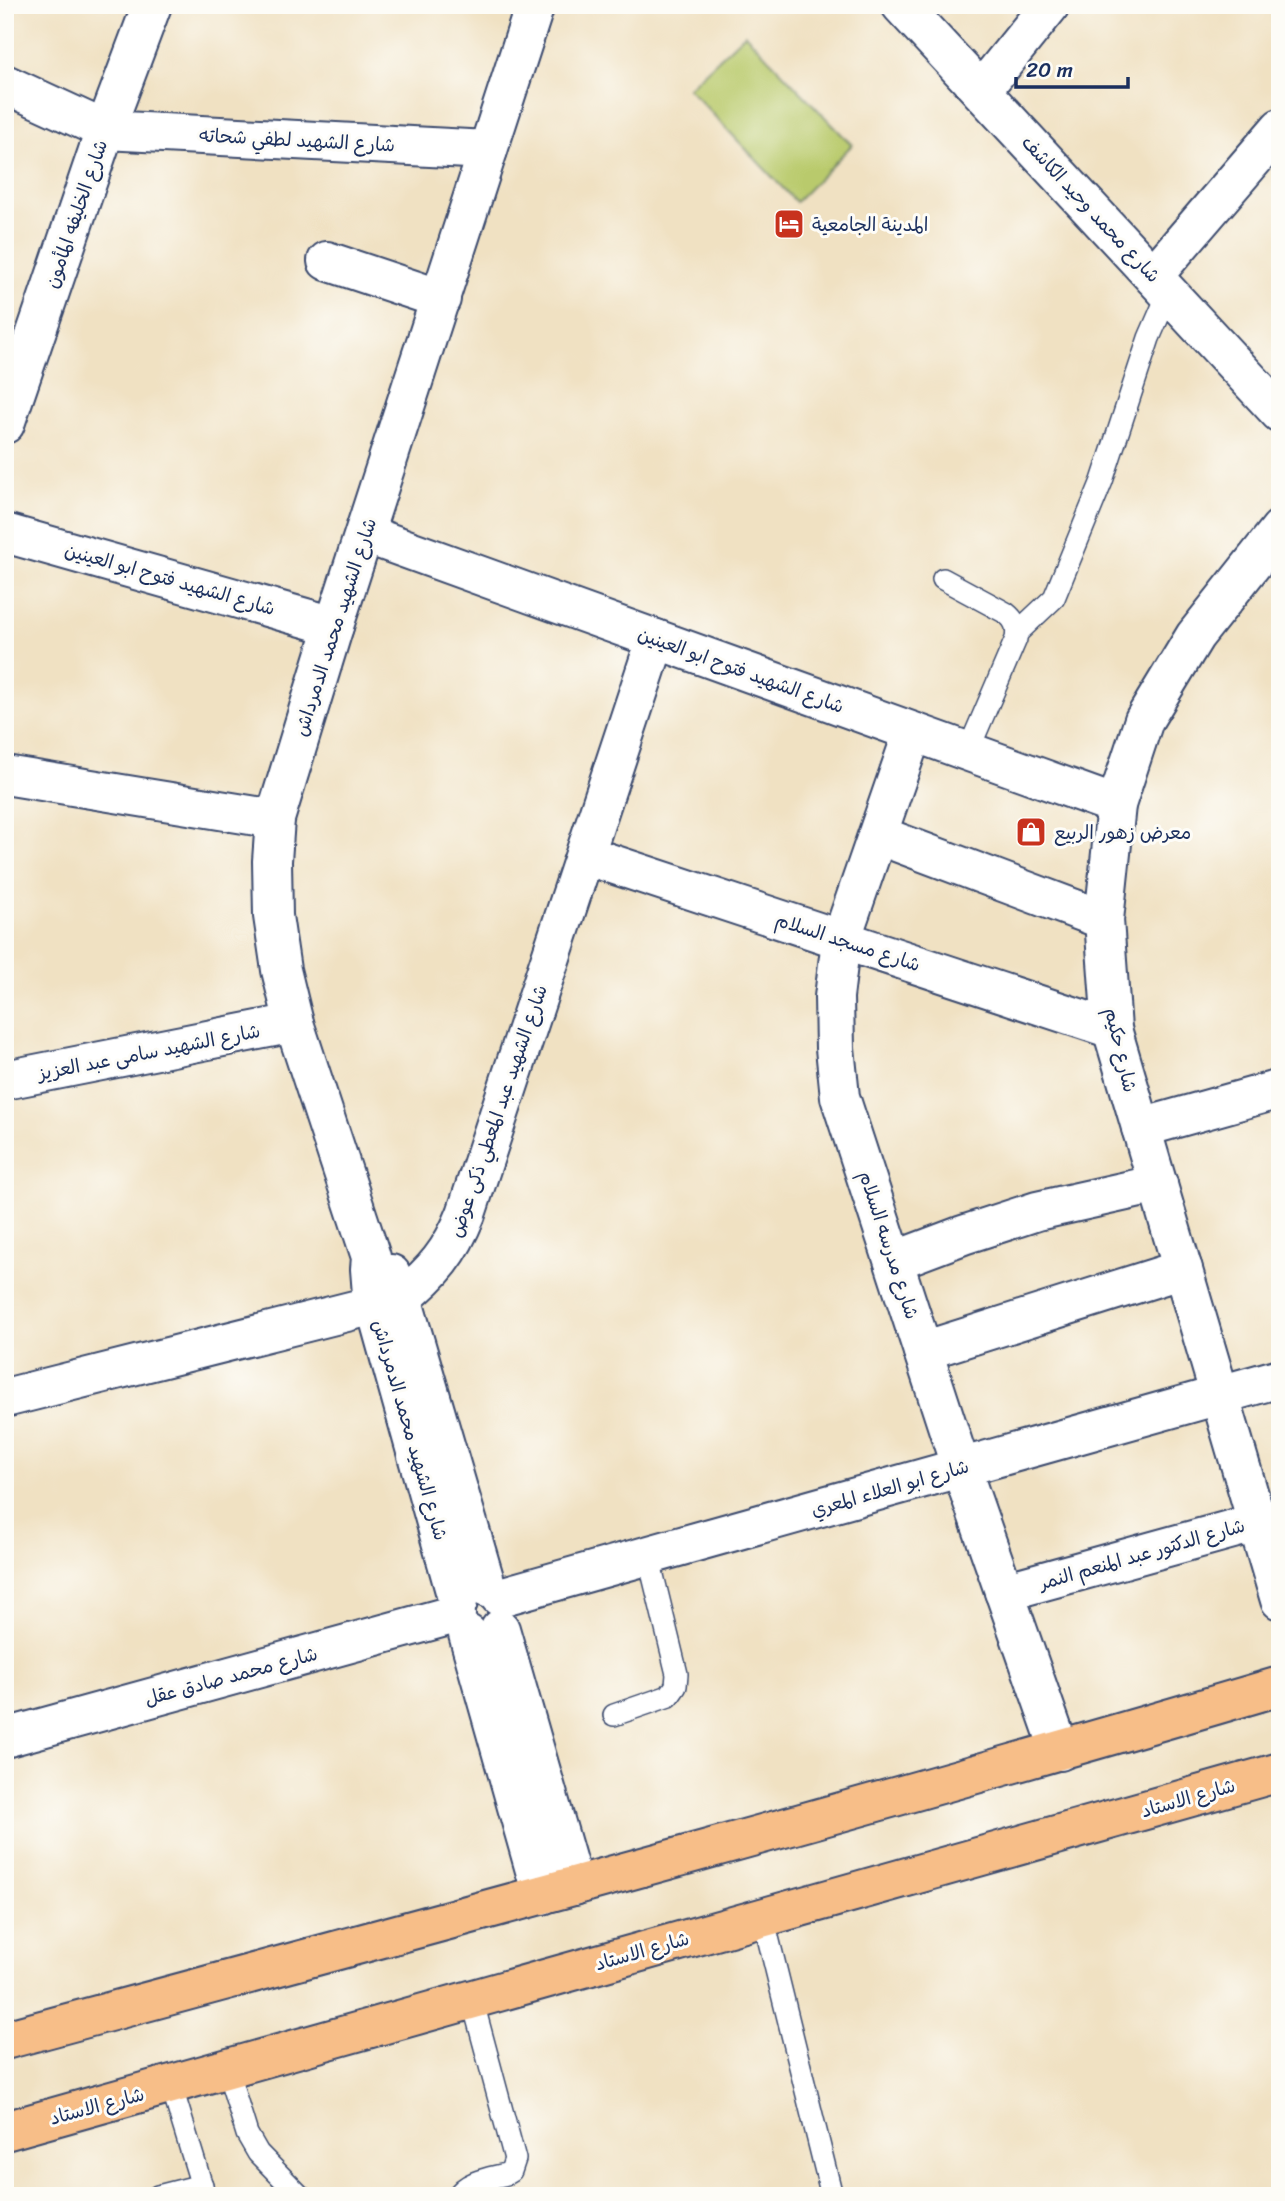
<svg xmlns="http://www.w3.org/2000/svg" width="1285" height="2201" viewBox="0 0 1285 2201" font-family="Sriracha,'Playpen Sans Arabic',sans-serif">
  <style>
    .green { fill: #b9ca6c; stroke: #6a7c65; stroke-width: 2 }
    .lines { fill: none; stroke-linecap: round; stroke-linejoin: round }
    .service-casing { stroke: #3b4a6d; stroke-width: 24 }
    .minor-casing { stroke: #3b4a6d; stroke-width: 42 }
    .primary-casing { stroke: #3b4a6d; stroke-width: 42 }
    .service { stroke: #fff; stroke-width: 21 }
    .minor { stroke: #fff; stroke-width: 38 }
    .primary { stroke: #f7be88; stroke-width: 38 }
    .labels { text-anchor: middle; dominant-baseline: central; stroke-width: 6; stroke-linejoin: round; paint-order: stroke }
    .street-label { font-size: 19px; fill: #1b2f5e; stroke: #fdfcf7 }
    .poi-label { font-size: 19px; fill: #1b2f5e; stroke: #fdfcf7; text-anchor: start }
  </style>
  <rect width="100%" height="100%" fill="#fdfcf7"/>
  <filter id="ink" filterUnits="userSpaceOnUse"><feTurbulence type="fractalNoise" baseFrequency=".0143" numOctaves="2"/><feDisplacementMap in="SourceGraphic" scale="14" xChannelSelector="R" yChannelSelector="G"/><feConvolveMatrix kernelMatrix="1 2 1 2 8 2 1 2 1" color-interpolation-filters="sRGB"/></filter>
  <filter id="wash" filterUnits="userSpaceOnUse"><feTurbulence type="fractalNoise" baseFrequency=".00686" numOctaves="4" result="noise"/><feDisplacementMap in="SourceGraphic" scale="28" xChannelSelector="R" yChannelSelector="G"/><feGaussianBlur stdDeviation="1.57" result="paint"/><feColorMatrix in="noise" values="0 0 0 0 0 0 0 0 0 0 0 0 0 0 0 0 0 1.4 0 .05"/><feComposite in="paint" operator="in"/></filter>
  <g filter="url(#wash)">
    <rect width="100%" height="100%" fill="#f0e1c2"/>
    <path class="green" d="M745 34 852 145 796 202 688 88Z"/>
  </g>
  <g filter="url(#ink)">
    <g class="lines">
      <g class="service-casing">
        <g id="service">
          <path d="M943 579 1006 613C1015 620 1018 627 1016 639L968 751"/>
          <path d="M1018 632 1054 598 1102 481 1149 338 1169 292"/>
          <path d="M614 1715 669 1696 676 1686 677 1674 648 1555"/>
          <path d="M763 1917 832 2196"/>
          <path d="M227 2069 247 2134 258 2153 300 2196"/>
          <path d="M171 2085 205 2196"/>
          <path d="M158 2196 202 2185"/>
          <path d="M458 2196C466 2181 491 2178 506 2174L511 2171 515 2159 472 1999"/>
        </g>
      </g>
      <g class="minor-casing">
        <g id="minor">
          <path d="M901 5 1280 413"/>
          <path d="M5 84 105 130 488 150"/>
          <path d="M981 91 1050 5"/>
          <path d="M327 261 441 299"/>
          <path d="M1153 276 1280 128"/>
          <path d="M5 424 105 130 152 5"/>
          <path d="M1280 529 1195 636 1144 720 1116 805 1104 920 1112 1029 1280 1600"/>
          <path d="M5 533 334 626"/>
          <path d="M365 534 1116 805"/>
          <path d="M913 732 841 940 834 997 835 1048 840 1097 961 1468 1060 1751"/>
          <path d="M5 775 275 819"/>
          <path d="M878 835 1104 920"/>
          <path d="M585 855 1112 1029"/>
          <path d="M5 1080 294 1023"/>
          <path d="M1141 1128 1280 1089"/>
          <path d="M894 1261 963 1235 1037 1211 1158 1184"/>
          <path d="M391 1274 402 1298 487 1588"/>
          <path d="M923 1351 1183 1269"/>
          <path d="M5 1398 402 1298C434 1272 451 1252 466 1214L656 639"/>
          <path d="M1004 1592 1280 1516"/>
          <path d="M500 1597 1280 1378"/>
          <path d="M458 1602 372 1294 370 1269 371 1257 294 1023 281 970 273 916 272 861 275 819 334 626 535 5"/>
          <path d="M500 1629 574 1886"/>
          <path d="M468 1634 542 1895"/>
          <path d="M5 1738 456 1614"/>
        </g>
      </g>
      <g class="primary-casing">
        <g id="primary">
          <path d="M5 2040C431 1925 857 1811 1280 1686"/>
          <path d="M5 2131 1280 1772"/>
        </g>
      </g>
      <use href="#service" class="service"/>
      <use href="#minor" class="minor"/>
      <use href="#primary" class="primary"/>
    </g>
  </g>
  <defs>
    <g id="hotel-square" transform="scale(1.575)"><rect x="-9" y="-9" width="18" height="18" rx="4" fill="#c8321e" stroke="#fdfcf7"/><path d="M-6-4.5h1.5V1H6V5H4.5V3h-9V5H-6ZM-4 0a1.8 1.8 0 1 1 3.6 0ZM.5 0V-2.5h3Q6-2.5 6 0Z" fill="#fff"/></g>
    <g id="shop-square" transform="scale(1.575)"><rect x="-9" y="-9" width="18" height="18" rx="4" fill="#c8321e" stroke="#fdfcf7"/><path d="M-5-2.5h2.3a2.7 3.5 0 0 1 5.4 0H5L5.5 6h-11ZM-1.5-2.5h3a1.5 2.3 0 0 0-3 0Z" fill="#fff"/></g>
  </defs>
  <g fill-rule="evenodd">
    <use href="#hotel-square" x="789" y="224"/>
    <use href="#shop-square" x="1031" y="832"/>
  </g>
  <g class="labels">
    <g class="street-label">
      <text transform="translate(297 140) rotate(3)">شارع الشهيد لطفي شحاته</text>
      <text transform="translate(1091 209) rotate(47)">شارع محمد وحيد الكاشف</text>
      <text transform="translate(76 214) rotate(-71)">شارع الخليفه المأمون</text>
      <text transform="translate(170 579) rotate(16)">شارع الشهيد فتوح ابو العينين</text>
      <text transform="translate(335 627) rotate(-72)">شارع الشهيد محمد الدمرداش</text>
      <text transform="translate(741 670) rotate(20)">شارع الشهيد فتوح ابو العينين</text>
      <text transform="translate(848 942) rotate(18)">شارع مسجد السلام</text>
      <text transform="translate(1121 1050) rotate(77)">شارع حكيم</text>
      <text transform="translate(149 1052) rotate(-11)">شارع الشهيد سامى عبد العزيز</text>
      <text transform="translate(498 1111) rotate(-71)">شارع الشهيد عبد المعطي ذكى عوض</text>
      <text transform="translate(889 1245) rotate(72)">شارع مدرسه السلام</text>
      <text transform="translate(410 1430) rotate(74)">شارع الشهيد محمد الدمرداش</text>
      <text transform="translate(890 1488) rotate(-16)">شارع ابو العلاء المعري</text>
      <text transform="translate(1142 1554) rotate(-16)">شارع الدكتور عبد المنعم النمر</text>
      <text transform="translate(231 1676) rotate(-15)">شارع محمد صادق عقل</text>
      <text transform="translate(1188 1798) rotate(-16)">شارع الاستاد</text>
      <text transform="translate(642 1951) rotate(-16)">شارع الاستاد</text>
      <text transform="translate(97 2106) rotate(-15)">شارع الاستاد</text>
    </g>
    <g class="poi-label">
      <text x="812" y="224">المدينة الجامعية</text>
      <text x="1054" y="832">معرض زهور الربيع</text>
    </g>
  </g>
  <rect width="1285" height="2201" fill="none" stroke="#fdfcf7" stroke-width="28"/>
  <path d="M1016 77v10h112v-10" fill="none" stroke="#1b2f5e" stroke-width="3.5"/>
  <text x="1026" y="77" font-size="21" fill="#1b2f5e" stroke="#fdfcf7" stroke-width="5" paint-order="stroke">20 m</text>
</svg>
